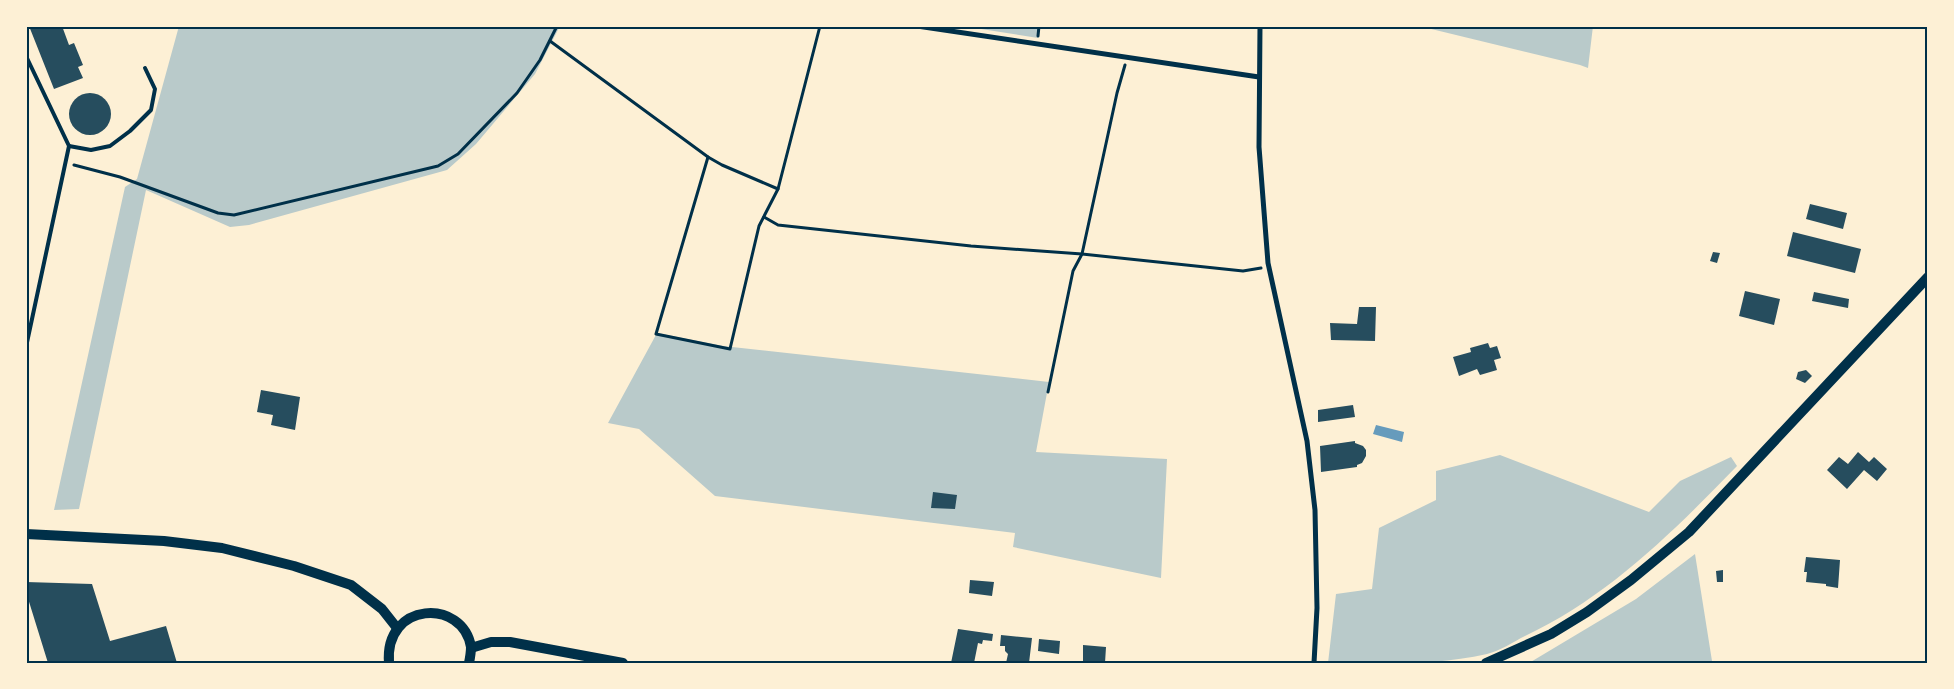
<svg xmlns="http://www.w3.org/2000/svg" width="1954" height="689" viewBox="0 0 1954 689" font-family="Georgia,serif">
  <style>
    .green { fill: #b9caca }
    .water { fill: #669bbc }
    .building { fill: #264d5e }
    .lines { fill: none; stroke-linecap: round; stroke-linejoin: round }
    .path { stroke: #003049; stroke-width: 3 }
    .service { stroke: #003049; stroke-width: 4 }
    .minor { stroke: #003049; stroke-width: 5 }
    .secondary { stroke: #003049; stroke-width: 10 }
    .neatline { fill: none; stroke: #003049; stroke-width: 2 }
  </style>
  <rect width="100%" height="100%" fill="#fdf0d5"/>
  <g class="green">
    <path d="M179 26H560L535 74 476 144 447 170 249 225 230 227 146 190 79 509 54 510 125 187 137 179Z"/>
    <path d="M962 26H1039L1038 38Z"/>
    <path d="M1419 26H1593L1588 68 1580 65Z"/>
    <path d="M657 333 723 346 1049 382 1036 452 1167 459 1161 578 1013 547 1015 533 715 496 639 429 608 423Z"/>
    <path d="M1500 455 1649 512 1680 481 1731 457 1737 466C1674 531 1608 597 1525 636 1513 642 1500 651 1487 654 1434 666 1382 663 1328 663L1336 594 1372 589 1379 528 1436 500V471Z"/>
    <path d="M1695 554 1712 661 1737 663H1529L1636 599Z"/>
  </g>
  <path class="water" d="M1376 425 1404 432 1402 442 1373 434Z"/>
  <g class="building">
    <path d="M29 26H62L69 45 74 43 83 65 78 67 83 78 54 89Z"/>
    <circle cx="90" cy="114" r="21"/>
    <path d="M1810 204 1847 213 1843 229 1806 219Z"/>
    <path d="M1793 232 1861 249 1855 273 1787 256Z"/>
    <path d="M1713 252 1720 253 1717 263 1710 261Z"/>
    <path d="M1745 291 1780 299 1774 325 1739 316Z"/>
    <path d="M1814 292 1849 299 1848 308 1812 301Z"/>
    <path d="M1359 307H1376L1375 341 1331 340 1330 323 1357 324Z"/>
    <path d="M1488 343 1490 348 1497 346 1501 358 1494 360 1497 370 1480 375 1477 369 1459 376 1453 357 1471 352 1470 348Z"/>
    <path d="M1806 370 1812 376 1805 383 1796 379 1798 372Z"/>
    <path d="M261 390 300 397 295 430 271 425 273 415 257 412Z"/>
    <path d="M1353 405 1355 417 1318 422V410Z"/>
    <path d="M1355 441V443L1363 446 1366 450V456L1362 463 1357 465V467L1321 472 1320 446Z"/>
    <path d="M1858 452 1869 462 1874 457 1887 469 1877 481 1864 470 1847 489 1827 470 1839 457 1848 464Z"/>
    <path d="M933 492 957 495 955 509 931 508Z"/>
    <path d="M1806 557 1840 560 1838 588 1826 586V584L1806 582 1807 572H1804Z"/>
    <path d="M1723 570V582H1717L1716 571Z"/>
    <path d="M970 580 994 582 992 596 969 593Z"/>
    <path d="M26 582 92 584 110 641 166 626 177 663H48L26 592Z"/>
    <path d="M958 629 993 634 992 641 983 640 982 644 978 643 974 663H951Z"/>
    <path d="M1001 635 1032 638 1029 663H1006L1008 654 1005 651V646H1000Z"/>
    <path d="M1039 639 1060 641 1059 654 1038 651Z"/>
    <path d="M1083 645 1106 647 1105 663H1083Z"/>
  </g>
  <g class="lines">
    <g class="path">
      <path d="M1038 36 1039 26"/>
      <path d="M550 41 708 157 722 165 778 189"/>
      <path d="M708 157 656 334 730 349 759 226 778 189 820 26"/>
      <path d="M74 165 120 177 218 213 234 215 438 166 458 154 517 93 540 60 557 26"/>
      <path d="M764 217 778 225 971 246 1082 254 1243 271 1261 268"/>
      <path d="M1048 392 1073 271 1082 254 1117 93 1125 65"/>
    </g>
    <g class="service">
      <path d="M26 56 69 146 91 150 110 146 130 131 151 110 155 89 145 68"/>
      <path d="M26 347 69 146"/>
    </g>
    <g class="minor">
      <path d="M917 26 1259 77"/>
      <path d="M1260 26 1259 147 1268 263 1307 441 1315 510 1317 608 1314 663"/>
    </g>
    <g class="secondary">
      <path d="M26 534 164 541 222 548 294 566 351 585 382 609 397 628"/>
      <path d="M471 648 491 642H510L623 663"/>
      <path d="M389 663C384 601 463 598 471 647 471 652 470 658 469 663"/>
      <path d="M1486 663 1551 634 1587 612 1631 580 1689 532 1928 277"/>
    </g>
  </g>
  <rect width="1954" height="689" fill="none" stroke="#fdf0d5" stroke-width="55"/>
  <rect x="28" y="28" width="1898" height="634" class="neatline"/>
</svg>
